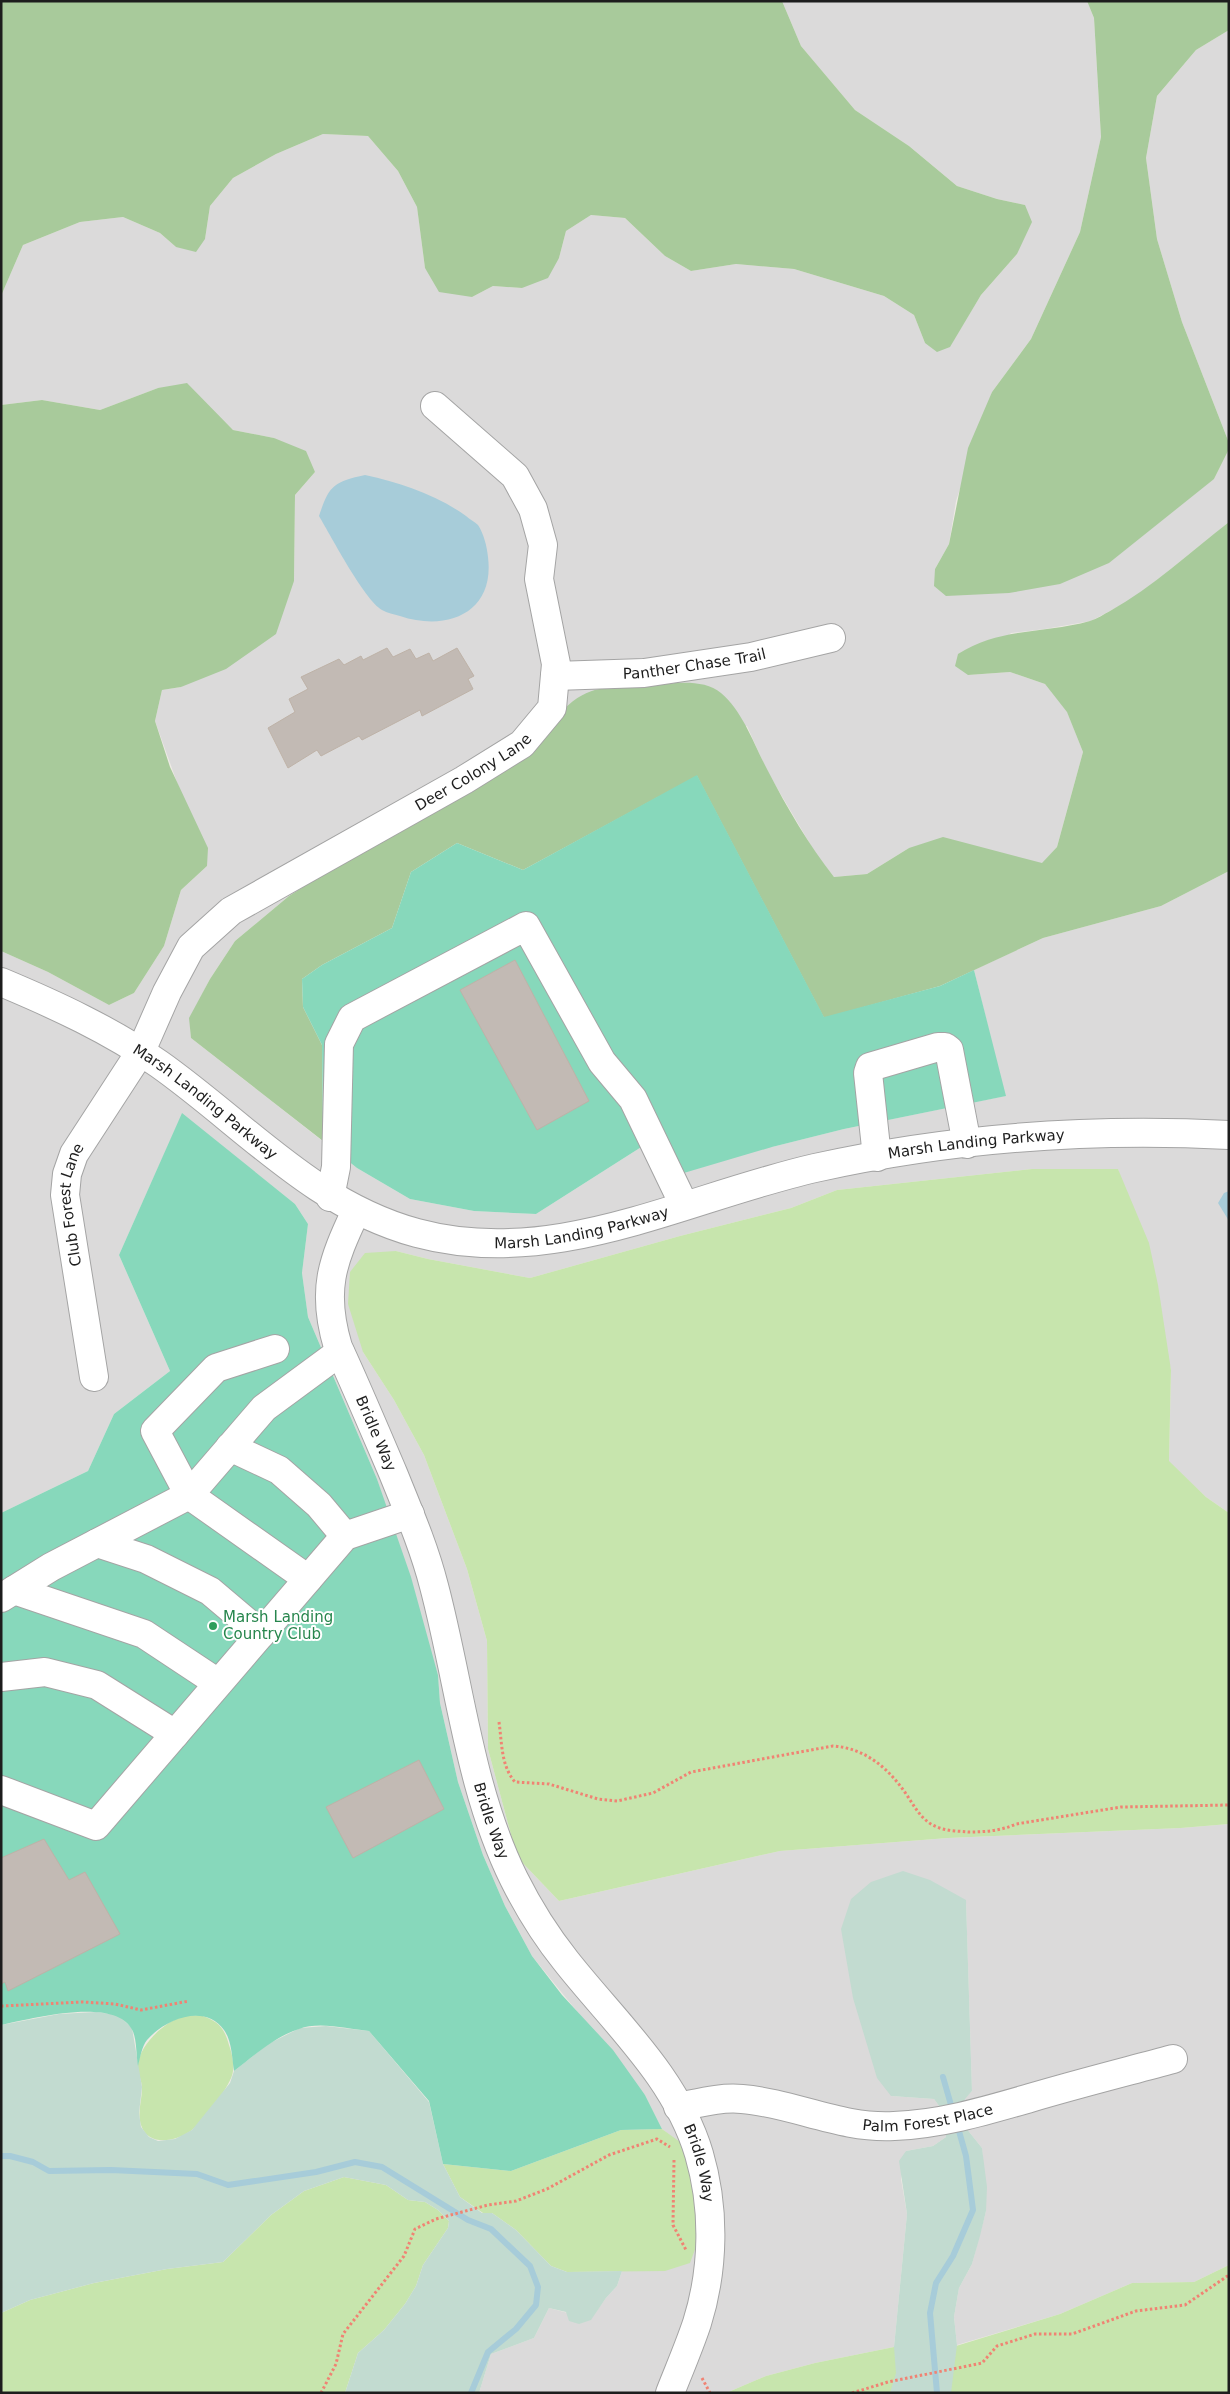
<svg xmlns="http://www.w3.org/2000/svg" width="1230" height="2394" viewBox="0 0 1230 2394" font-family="'DejaVu Sans',sans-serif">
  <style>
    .residential { fill: #dbdada }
    .grass { fill: #c7e5ad }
    .forest { fill: #a8ca9b }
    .wetland { fill: #c2dbd0 }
    .pitch { fill: #87d8bb }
    .water { fill: #a7ccd9 }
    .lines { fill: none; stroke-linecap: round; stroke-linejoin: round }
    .stream { stroke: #a7ccd9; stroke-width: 6 }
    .building { fill: #c2bab4; stroke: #beb2a7 }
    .minor-casing { stroke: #a4a4a4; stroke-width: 30 }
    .path { stroke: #f08373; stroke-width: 3; stroke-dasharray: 2.5 2.5; stroke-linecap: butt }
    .minor { stroke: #fff; stroke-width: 28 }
    .leisure-dot { fill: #2e9e5b; stroke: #fff; stroke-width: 2 }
    .labels { text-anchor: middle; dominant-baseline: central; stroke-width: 4; stroke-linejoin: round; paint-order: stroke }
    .street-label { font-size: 15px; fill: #1d1d1d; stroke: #fff }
    .leisure-label { font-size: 15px; fill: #27864d; stroke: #fff; text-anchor: start }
  </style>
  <rect width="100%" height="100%" fill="#eeebe4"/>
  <g class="residential">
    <path d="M782 1H1087L1094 18 1101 137 1080 232 1031 339 992 392 956 501 949 544 935 569 1214 479 1229 449V522L1136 597 1091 621 1045 629 1011 633 968 675 1010 672 1045 684 1067 711 1083 752 1057 847 1042 864 1005 854 909 848 867 874 834 877 816 854 767 771 747 726 558 715 342 862 289 896 235 941 210 979 190 1018 191 1038 357 1168 410 1199 474 1211 536 1214 657 1137 772 1147 844 1129 1005 1096 974 970 1043 938 1161 906 1229 871V1513L1206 1497 1169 1462 1171 1370 1118 1169H1032L837 1190 791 1208 680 1236 530 1278 428 1259 396 1251 363 1352 394 1400 424 1455 467 1569 487 1641 488 1749 517 1857 559 1901 780 1851 948 1838 1181 1828 1229 1824V2265L1194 2282 1132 2283 1060 2314 957 2345 954 2317 959 2288 972 2264 986 2211 982 2148 962 2123 965 2098 972 2091 966 1901 891 2096 934 2099 945 2114 946 2137 933 2146 906 2151 901 2179 907 2214 894 2347 815 2363 766 2376 726 2393H479L491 2354 534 2338 549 2308 591 2319 606 2298 617 2286 622 2271H665L683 2145 662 2129 645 2095 532 1956 505 1906 483 1855 458 1782 440 1703 438 1675 377 1479 308 1317 302 1273 308 1224 295 1204 182 1114 119 1255 170 1371 114 1414 88 1471 1 1513V951L48 972 109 1005 134 993 164 946 181 890 207 866 155 721 162 690 181 687 294 581 295 495 315 472 274 438 233 430 210 408 158 388 100 410 42 400 1 405V296L23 245 80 222 123 217 160 233 176 247 205 239 210 206 233 178 276 154 323 134 368 136 398 171 417 207 425 268 472 297 493 286 522 288 559 258 566 231 591 215 625 218 665 256 691 271 736 264 794 269 884 296 914 315 925 343 950 346 981 295 1017 254 1025 205 997 199 957 186 909 146 855 110 801 46Z"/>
    <path d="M1229 30V443L1182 322 1157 239 1146 158 1157 96 1196 50Z"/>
  </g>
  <g class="grass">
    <path d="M1032 1169H1118L1149 1243 1158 1285 1171 1370 1169 1461 1206 1497 1229 1513V1824L1181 1828 948 1838 780 1851 559 1901 517 1857 488 1749 487 1641 467 1569 424 1455 394 1400 363 1352 348 1304 350 1272 365 1253 396 1251 428 1259 530 1278 680 1236 791 1208 837 1190Z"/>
    <path d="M200 2015C218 2021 224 2027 229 2045 232 2053 234 2064 233 2071 232 2085 203 2121 192 2130 178 2141 148 2148 141 2125 137 2112 142 2101 142 2088 142 2080 137 2073 138 2065 139 2046 163 2023 181 2017 187 2015 194 2016 200 2015Z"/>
    <path d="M662 2129 683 2144 700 2199V2236L690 2263 665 2271 567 2272 551 2266 516 2230 492 2213H483L460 2197 443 2164 511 2171 621 2130Z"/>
    <path d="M344 2177 386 2185 408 2200 425 2202 438 2210 449 2221 448 2228 423 2265 416 2286 405 2304 384 2330 358 2353 345 2393H1V2313L30 2300 94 2283 167 2269 223 2262 271 2215 304 2191Z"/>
    <path d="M1229 2265V2393H726L766 2376 815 2363 894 2347 933 2353 1060 2314 1132 2283 1194 2282Z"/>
  </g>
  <g class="forest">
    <path d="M1 1H782L801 46 855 110 909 146 957 186 997 199 1025 205 1032 222 1017 254 981 295 950 347 937 352 925 343 914 315 884 296 794 269 736 264 691 271 665 256 625 218 591 215 566 231 559 258 548 278 522 288 493 286 472 297 439 292 425 268 417 207 398 171 368 136 323 134 276 154 233 178 210 206 205 239 196 252 176 247 160 233 123 217 80 222 23 245 1 296Z"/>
    <path d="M1087 1H1229V30L1196 50 1157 96 1146 158 1157 239 1182 322 1229 443V449L1214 479 1109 563 1060 584 1009 593 946 596 934 586 935 569 949 544 968 448 992 392 1031 339 1080 232 1101 137 1094 18Z"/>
    <path d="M187 383 233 430 274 438 306 451 315 472 295 495 294 581 276 634 226 669 181 687 162 690 155 721 170 767 208 848 207 866 181 890 164 946 134 993 109 1005 48 972 1 951V405L42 400 100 410 158 388Z"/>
    <path d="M1229 522V871L1161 906 1043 938 940 986 824 1018 697 776 523 870 457 843 411 872 392 928 322 965 302 979 303 1007 322 1045 323 1141 191 1038 189 1018 210 979 235 941 289 896 342 862 558 715C587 685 600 688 640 686 664 685 701 676 721 693 743 711 755 747 768 771 787 808 809 845 834 877L867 874 909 848 943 837 1042 863 1057 847 1083 752 1067 712 1045 684 1010 672 968 675 955 666 958 654C1000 627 1044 634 1090 621 1097 619 1104 614 1110 611 1153 587 1190 552 1229 522Z"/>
  </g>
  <g class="wetland">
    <path d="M903 1871 930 1880 966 1900 972 2091 965 2099 962 2123 982 2148 987 2187 986 2211 980 2236 972 2264 959 2288 954 2317 957 2345 951 2393H890L896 2373 894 2347 907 2214 899 2161 906 2151 933 2146 946 2137 945 2114 934 2099 891 2096 877 2078 853 1998 841 1929 851 1899 871 1882Z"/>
    <path d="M96 2012 118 2015 132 2028 142 2087 139 2113 141 2127 149 2137 158 2141 175 2139 192 2130 230 2083 234 2071 268 2044 300 2028 326 2026 369 2031 429 2102 443 2164 460 2197 482 2213H492L516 2230 551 2266 567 2272 622 2271 617 2286 606 2298 591 2320 579 2324 569 2321 566 2312 549 2308 534 2338 491 2354 479 2393H345L358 2353 384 2330 405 2304 416 2286 423 2265 448 2228 449 2221 438 2210 425 2202 408 2200 386 2185 344 2177 304 2191 271 2215 223 2262 167 2269 94 2283 30 2300 1 2313V2025L59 2014Z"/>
  </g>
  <g class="pitch">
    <path d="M697 775 824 1017 940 986 974 970 1006 1096 844 1129 772 1147 677 1175 657 1137 536 1214 474 1211 410 1199 357 1168 323 1141 322 1045 303 1007 302 979 322 965 392 928 411 872 457 843 523 870Z"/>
    <path d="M182 1113 295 1204 308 1224 302 1273 308 1317 377 1479 411 1577 438 1675 440 1703 458 1782 483 1855 505 1906 532 1956 562 1995 613 2050 645 2095 662 2129 621 2130 511 2171 443 2164 429 2101 369 2031C348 2029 319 2021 299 2029 274 2037 254 2056 234 2071 232 2058 232 2041 224 2030 205 2003 165 2019 147 2040 142 2046 140 2058 138 2066 136 2055 137 2036 131 2028 112 1997 31 2019 1 2025V1513L88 1471 114 1414 170 1371 119 1255Z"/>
  </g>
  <g class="water">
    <path d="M365 475C401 483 435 494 466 516 469 519 475 522 478 525 484 534 487 547 488 557 495 613 447 632 400 616 394 614 387 613 382 610 364 599 332 538 319 516 329 486 333 482 365 475Z"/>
    <path d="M1229 1191V1221L1218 1203 1224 1193Z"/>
  </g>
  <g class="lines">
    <g class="stream">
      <path d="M943 2077 953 2112"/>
      <path d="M1 2156H10L33 2162 49 2171 111 2170 197 2174 228 2185 316 2172 355 2162 382 2167 468 2220 491 2229 530 2266 538 2287 536 2305 516 2329 488 2352 471 2393"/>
      <path d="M937 2393 930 2313 936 2283 953 2256 973 2210 966 2156 957 2124"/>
    </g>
  </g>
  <g class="building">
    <path d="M387 648 393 657 410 649 416 659 429 653 433 661 457 648 474 676 468 679 473 689 422 716 420 710 362 740 359 736 321 756 317 750 288 768 268 728 295 712 289 699 308 689 301 677 339 659 344 665 361 656 363 660Z"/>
    <path d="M515 960 589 1101 537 1130 460 990Z"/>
    <path d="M419 1760 444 1809 353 1858 326 1807Z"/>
    <path d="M44 1839 69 1880 85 1872 120 1934 8 1991 5 1982 1 1984V1858Z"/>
  </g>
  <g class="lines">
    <g class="minor-casing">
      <g id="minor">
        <path id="s1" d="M555 676 644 673 751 657 831 638"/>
        <path id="s2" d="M1 982C56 1005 110 1030 159 1064 244 1124 313 1205 417 1233 554 1270 684 1198 815 1168 950 1138 1091 1128 1229 1135"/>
        <path d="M877 1157 868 1073 870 1067 938 1047H945L949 1050 967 1144"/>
        <path d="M330 1197 336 1167 339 1044 352 1018 526 926 602 1062 633 1099 684 1205"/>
        <path id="s3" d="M356 1211C332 1262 321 1290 338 1347 357 1388 375 1431 393 1473 408 1510 424 1547 434 1586 460 1684 469 1788 514 1879 528 1907 546 1936 566 1961 614 2022 676 2077 699 2154 715 2208 714 2269 697 2323 689 2347 679 2370 670 2393"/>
        <path d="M275 1349 216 1368 155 1431 189 1495 308 1579"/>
        <path id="s4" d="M94 1377 65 1195 67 1174 74 1154 141 1051 167 992 191 947 231 911 464 780 522 744 552 708 556 664 539 579 543 545 533 509 515 476 435 406"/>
        <path d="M230 1447 279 1470 319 1505 345 1536"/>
        <path d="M97 1543 146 1559 210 1591 261 1634"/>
        <path d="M14 1590 144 1634 218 1683"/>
        <path d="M1 1598 51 1567 189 1495 264 1408 340 1352"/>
        <path d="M1 1677 45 1672 97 1685 175 1734"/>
        <path d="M1 1790 96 1826 345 1536 410 1514"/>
        <path id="s5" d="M678 2107C699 2103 720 2097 742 2099 793 2103 841 2129 894 2126 942 2124 985 2111 1030 2098 1077 2084 1125 2072 1173 2059"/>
      </g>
    </g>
    <g class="path">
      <path d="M499 1722C502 1743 501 1766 515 1782L549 1784 598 1799 617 1801 653 1793 691 1772 833 1746C864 1748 887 1767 904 1791 914 1805 921 1821 937 1827 946 1831 958 1831 968 1832 985 1832 1000 1831 1016 1824L1121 1807 1229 1805"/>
      <path d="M1 2006 83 2002 115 2004 141 2010 189 2001"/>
      <path d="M674 2160 673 2225 686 2250"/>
      <path d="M702 2378 710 2393"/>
      <path d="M321 2393 336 2364 343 2334 404 2256 415 2229 436 2219 488 2205 516 2201 547 2189 609 2155 657 2139 670 2147"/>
      <path d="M852 2393 888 2382 982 2363 997 2346 1035 2334H1072L1136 2311 1185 2305 1229 2275"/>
    </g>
    <use href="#minor" class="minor"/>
  </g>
  <circle class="leisure-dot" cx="213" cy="1626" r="5"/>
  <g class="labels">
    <g class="street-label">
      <text stroke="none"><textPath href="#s1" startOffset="140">Panther Chase Trail</textPath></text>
      <text stroke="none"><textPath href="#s4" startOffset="798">Deer Colony Lane</textPath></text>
      <text stroke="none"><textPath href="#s2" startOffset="238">Marsh Landing Parkway</textPath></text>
      <text stroke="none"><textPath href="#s2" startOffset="1061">Marsh Landing Parkway</textPath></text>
      <text stroke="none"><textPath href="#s4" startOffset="175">Club Forest Lane</textPath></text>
      <text stroke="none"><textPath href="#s2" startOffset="656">Marsh Landing Parkway</textPath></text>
      <text stroke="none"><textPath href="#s3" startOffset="236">Bridle Way</textPath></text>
      <text stroke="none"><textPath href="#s3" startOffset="641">Bridle Way</textPath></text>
      <text stroke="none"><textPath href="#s5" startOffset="254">Palm Forest Place</textPath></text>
      <text stroke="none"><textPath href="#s3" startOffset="1046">Bridle Way</textPath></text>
    </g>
    <g class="leisure-label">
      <text x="223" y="1617">Marsh Landing<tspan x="223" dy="17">Country Club</tspan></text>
    </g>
  </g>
  <rect width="1230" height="2394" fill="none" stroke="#1d1d1d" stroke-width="5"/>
</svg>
